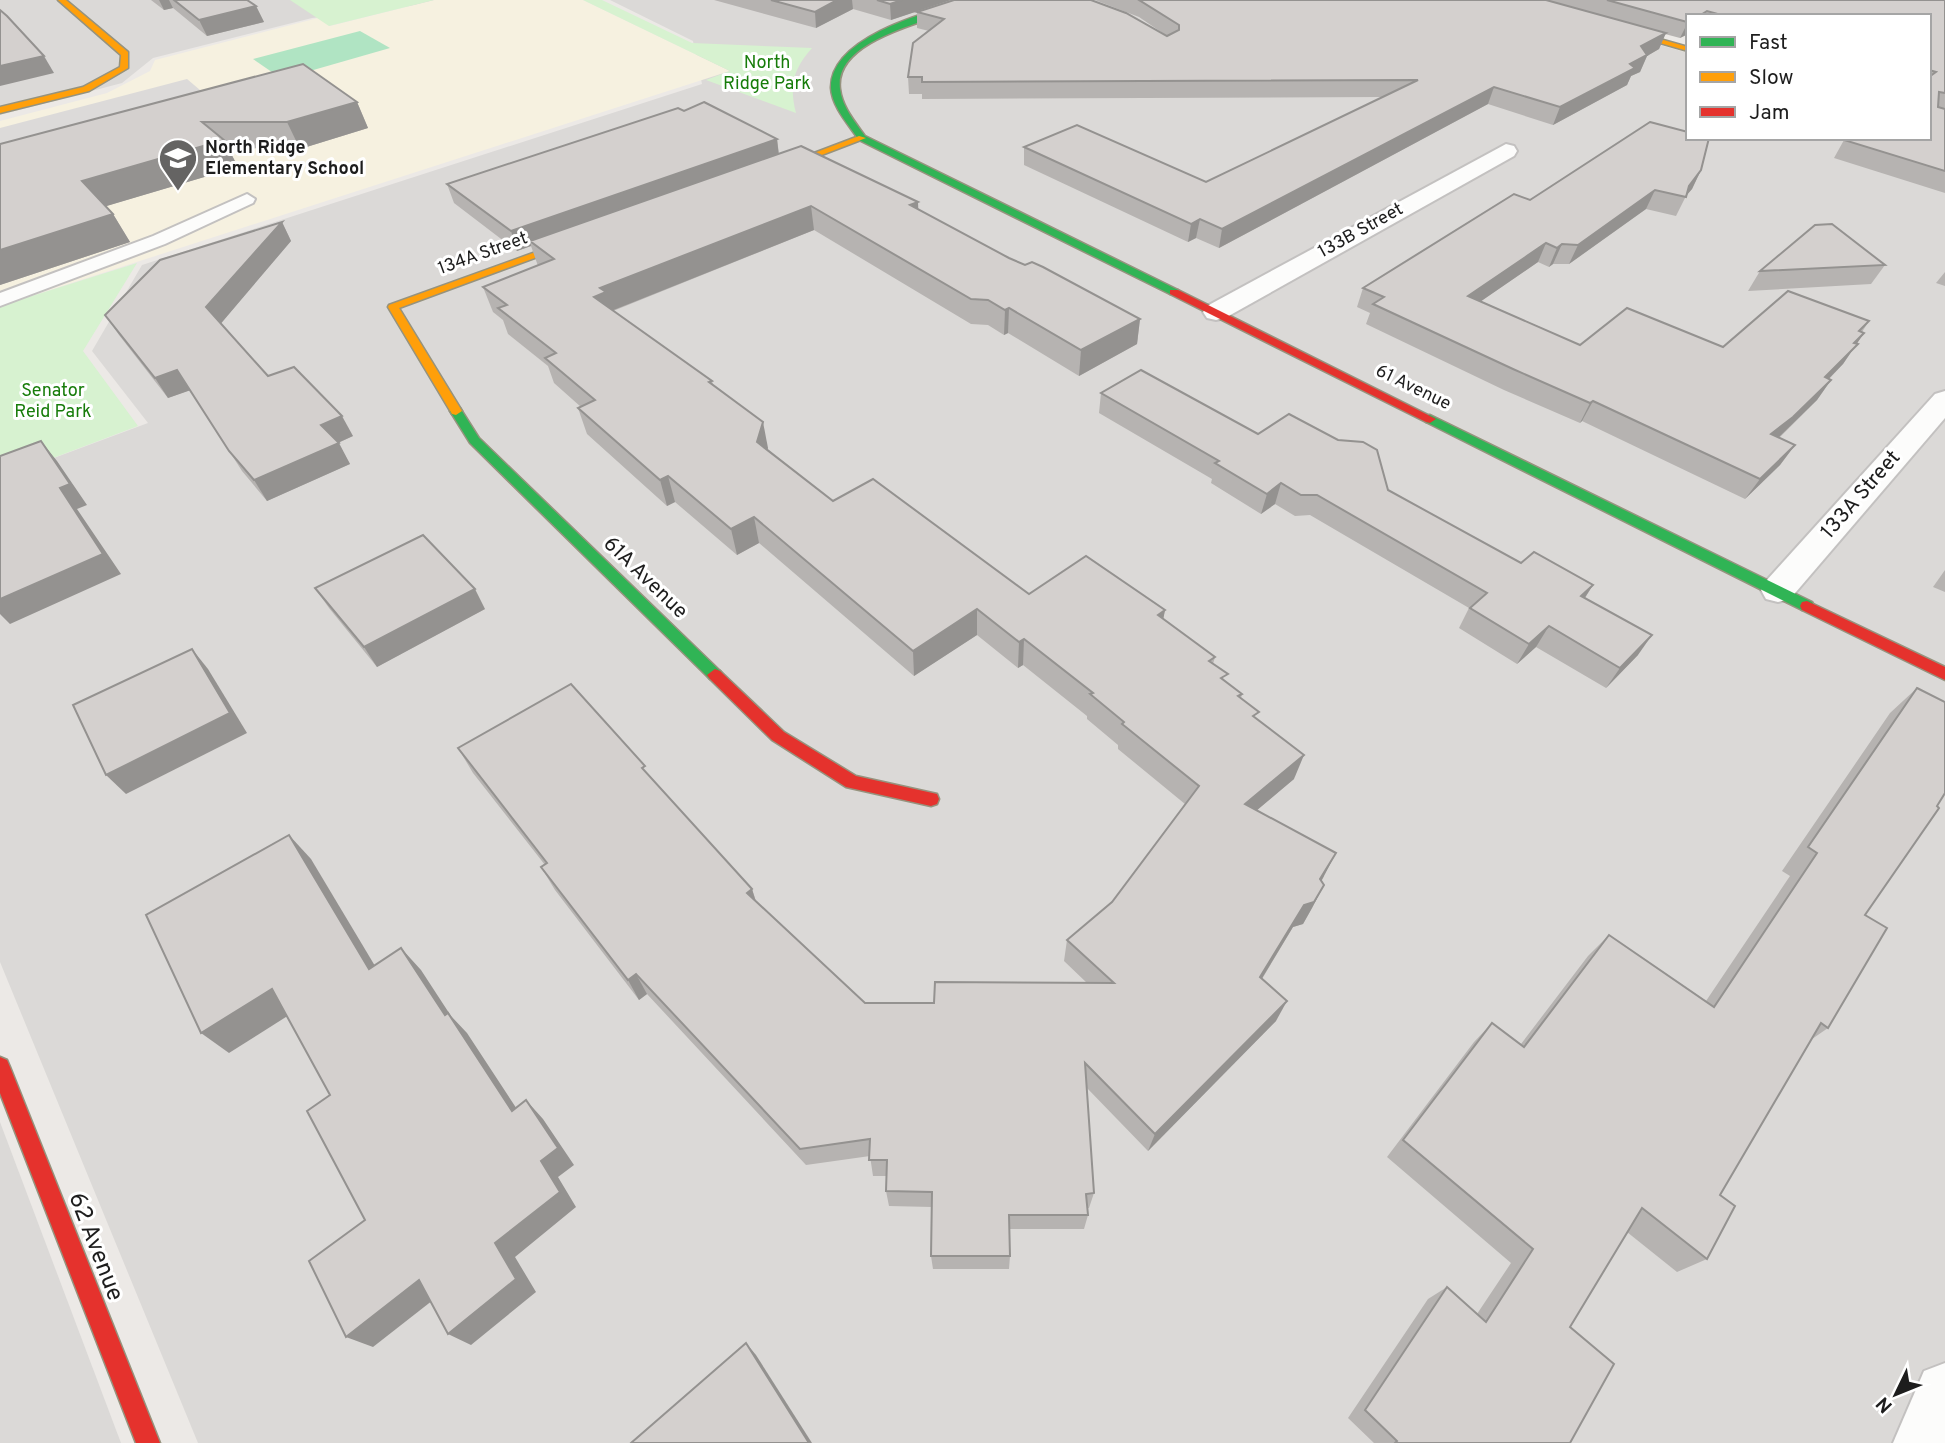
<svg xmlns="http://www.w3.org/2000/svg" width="1945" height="1443" viewBox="0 0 1945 1443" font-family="Overpass,sans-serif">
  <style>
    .residential { fill: #dbd9d7 }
    .education { fill: #f6f1e0 }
    .park { fill: #d7f2d0 }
    .pitch { fill: #b0e4c3 }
    .parking { fill: #dcdad9 }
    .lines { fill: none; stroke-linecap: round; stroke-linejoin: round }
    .lane-casing { stroke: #c3c1c0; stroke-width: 4 }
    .street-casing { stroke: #c3c1c0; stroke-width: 4 }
    .fast-casing { stroke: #96937e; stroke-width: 3 }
    .slow-casing { stroke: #96937e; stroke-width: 3 }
    .jam-casing { stroke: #96937e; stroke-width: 3 }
    .lane { fill: #fcfcfb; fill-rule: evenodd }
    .street { fill: #fcfcfb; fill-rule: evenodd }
    .fast { fill: #30b455; fill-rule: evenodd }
    .slow { fill: #ff9f0a; fill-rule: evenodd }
    .jam { fill: #e5322d; fill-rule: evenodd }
    .wall { fill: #b6b3b1 }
    .shaded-wall { fill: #949290 }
    .building { fill: #d4d0ce; stroke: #949290; stroke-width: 2 }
    .labels { text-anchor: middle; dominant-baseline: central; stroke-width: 6; stroke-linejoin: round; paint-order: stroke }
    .far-park-label { font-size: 18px; fill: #177c0a; stroke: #fff }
    .far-poi-label { font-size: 18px; font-weight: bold; fill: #1d1d1d; stroke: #fff; text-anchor: start }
    .far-street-label { font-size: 18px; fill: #1d1d1d; stroke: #fff }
    .street-label { font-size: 21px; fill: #1d1d1d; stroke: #fff }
    .near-street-label { font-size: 24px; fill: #1d1d1d; stroke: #fff }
  </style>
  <rect width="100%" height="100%" fill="#ece9e6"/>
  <g class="residential">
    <path d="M0 0H460L312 18 153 58 122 83 0 115Z"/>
    <path d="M610 0H1501L1688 53V138H1929L1945 126V1443H198L0 962V478L148 423 92 351 142 265 702 84 693 41Z"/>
    <path d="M0 1122 121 1443H0Z"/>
  </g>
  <path class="education" d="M434 0H583L730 71 0 306V121L107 93 150 71 155 60 318 18 330 26Z"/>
  <g class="park">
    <path d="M290 0H434L329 26Z"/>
    <path d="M583 0H602L692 43 812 48C793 69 789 86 796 113L706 80 730 71Z"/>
    <path d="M137 263 83 351 138 426 0 478V306Z"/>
  </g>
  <path class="pitch" d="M360 31 390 48 282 79 253 59Z"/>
  <path class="parking" d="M187 79 207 96 0 162V128Z"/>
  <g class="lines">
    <g class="lane-casing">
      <path id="lane" d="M247 194 255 199 253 203 165 244 0 306V293L153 236Z"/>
    </g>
    <g class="street-casing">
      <g id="street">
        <path d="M1506 144 1514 146 1517 151 1514 156 1225 318 1216 320 1207 318 1203 312 1207 306Z"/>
        <path d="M1945 391V418L1790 599 1778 602 1766 599 1761 590 1766 581 1935 394Z"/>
        <path d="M1945 1363V1443H1893L1924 1371Z"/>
      </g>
    </g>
    <g class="fast-casing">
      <g id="fast">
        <path d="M969 0H981C948 19 833 34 840 89 842 107 855 122 865 136L1178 290V294H1170L859 140C849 125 832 107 831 88 830 36 931 11 969 0Z"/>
        <path d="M456 407 460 408 479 438 720 671 723 675 720 679H710L470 443 450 411Z"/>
        <path d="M1430 415 1812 602 1814 606 1812 610H1802L1426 422V416Z"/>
      </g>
    </g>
    <g class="slow-casing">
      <g id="slow">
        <path d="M58 0H66L128 52V68L89 91 0 113V107L83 87 120 67 121 55Z"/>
        <path d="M1510 0H1522L1688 47V51Z"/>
        <path d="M859 136 866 138 772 174 764 172Z"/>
        <path d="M580 236 589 238 399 308 462 411 456 415 452 414 388 307 389 305Z"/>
      </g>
    </g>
    <g class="jam-casing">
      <g id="jam">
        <path d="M1170 290H1178L1436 419 1430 423 1426 422 1170 294Z"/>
        <path d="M1807 601 1945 667V680L1802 610 1800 606 1802 602Z"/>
        <path d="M715 669 720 671 784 732 856 776 937 794 939 799 937 804 931 806 846 787 772 740 710 679 707 675Z"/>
        <path d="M0 1057 7 1060 10 1067 160 1443H136L0 1093Z"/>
      </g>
    </g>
    <use href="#lane" class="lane"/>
    <use href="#street" class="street"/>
    <use href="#fast" class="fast"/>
    <use href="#slow" class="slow"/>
    <use href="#jam" class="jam"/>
  </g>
  <g class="wall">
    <path d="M151 0H247L256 6 264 22 207 36 173 8 164 10Z"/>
    <path d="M714 0H951L891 20 853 9 816 28Z"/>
    <path d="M1095 0H1945V193L1834 158 1844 140 1929 138V16H1688V34L1680 38 1665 34 1659 49 1647 56 1640 72 1631 76 1627 85 1553 125 1488 104 1219 248 1196 238 1188 242 1024 165V147L1206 182 1382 97 922 99V94H909L908 77 929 31 917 28V12L1167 36 1139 17Z"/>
    <path d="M357 102 368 128 300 149 228 148 238 167 106 206 113 214 130 242 0 285V144Z"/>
    <path d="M684 111 777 139 779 154 918 202V209L1009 258 1140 319 1137 344 1079 376 1008 333 1004 335 988 325 971 324 814 230 613 311 712 381 713 385 768 448 767 450 833 501 1029 594 1165 610 1163 619 1215 657 1213 664 1225 681 1242 694 1241 698 1256 719 1294 779 1257 810 1324 876 1321 882 1324 885 1312 908 1303 924 1293 927 1262 979 1276 1021 1148 1151 1086 1087 1094 1193 1089 1208H1087L1088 1215 1084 1229H1009L1010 1256 1009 1269H933L931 1256 932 1207 889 1206 886 1191V1176H873L870 1156 806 1165 647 994 639 1000 555 890 541 867 545 865 473 773 458 748 650 776 752 889 756 901 865 1003H934L1087 983 1064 961 1067 940 1112 902 1185 804 1118 749V745L1087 719V716L1023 665 1018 668 977 635 914 676 759 543 737 555 675 502 667 506 587 434 578 408 581 407 554 383 548 366 508 334 503 320 493 312 483 287 538 266 531 246 517 251 454 203 447 184Z"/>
    <path d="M1701 170 1692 189 1686 196 1676 216 1646 209 1569 264H1553L1549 267 1538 262 1481 301 1580 345 1723 347 1869 321 1862 332 1864 333 1843 364 1829 379 1831 380 1817 400 1779 438 1795 445 1780 465 1745 499 1582 421 1580 423 1504 390 1366 324 1370 313 1357 307 1363 288 1530 200Z"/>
    <path d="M282 222 291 241 221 323 268 376 353 436 338 443 350 464 267 501 242 471 190 390 168 398 119 335 105 315Z"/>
    <path d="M1885 265 1871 284 1748 291 1760 271Z"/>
    <path d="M1945 272V286L1936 283Z"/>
    <path d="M1101 393 1258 434 1388 490 1521 563 1593 585 1585 598 1638 655 1606 688 1536 647 1517 664 1459 628 1469 608 1310 515 1295 516 1275 504 1261 514 1211 483 1212 479 1099 413Z"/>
    <path d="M1945 570V592L1933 587Z"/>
    <path d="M315 588 485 609 377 667 329 608Z"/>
    <path d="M1917 688 1865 915 1828 1028 1812 1039 1720 1195 1707 1259 1677 1272 1627 1232 1570 1327V1443H1374L1348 1418 1428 1299 1447 1287 1477 1314 1511 1263 1387 1157 1474 1042 1492 1023 1521 1044 1588 956 1609 935 1706 1001 1790 876 1782 871 1890 713Z"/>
  </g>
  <g class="shaded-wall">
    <path d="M159 0H169L173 8 164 10Z"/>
    <path d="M837 0H852L853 9 816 28 815 12Z"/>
    <path d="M902 0H951L891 20 890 4Z"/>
    <path d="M256 6 264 22 207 36 199 20Z"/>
    <path d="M1688 22V34L1680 38Z"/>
    <path d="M1666 33 1659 49 1647 56 1640 72 1631 76 1627 85 1553 125 1560 107 1641 46Z"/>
    <path d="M44 56 54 73 0 86V66Z"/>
    <path d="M1494 87 1488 104 1219 248 1222 229Z"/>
    <path d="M357 102 368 128 300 149 287 122Z"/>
    <path d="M777 139 779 157 530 241 531 246 517 251 511 231Z"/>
    <path d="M224 140 238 167 100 208 82 181Z"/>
    <path d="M1701 170 1692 189 1685 197 1689 186Z"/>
    <path d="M1655 190 1646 209 1569 264 1578 245Z"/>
    <path d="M918 202 919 226 910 205Z"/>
    <path d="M811 206 814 230 611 311 594 297 600 288Z"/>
    <path d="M113 214 130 242 0 285V250Z"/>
    <path d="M1200 219 1196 238 1188 242 1191 224Z"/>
    <path d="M282 222 291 241 218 327 206 307Z"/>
    <path d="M1546 243 1538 262 1461 315 1468 296Z"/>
    <path d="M1562 244 1553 264 1549 267 1557 248Z"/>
    <path d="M1009 308 1008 333 1004 335 1005 310Z"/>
    <path d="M1140 319 1137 344 1079 376 1081 350Z"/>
    <path d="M1864 333 1843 364 1811 397 1825 377Z"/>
    <path d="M177 370 191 390 168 398 155 378Z"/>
    <path d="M1831 380 1817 400 1779 437 1757 455 1771 434Z"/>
    <path d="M1593 401 1582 421 1580 423 1590 403Z"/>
    <path d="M342 416 353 436 333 445 321 425Z"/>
    <path d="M763 422 768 448 761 468 757 442Z"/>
    <path d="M41 441 57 461 87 505 77 509 121 574 10 624 0 614V599L60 488Z"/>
    <path d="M339 443 350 464 267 501 254 480Z"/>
    <path d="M1795 445 1780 465 1745 499 1760 479Z"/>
    <path d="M668 476 675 502 667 506 660 480Z"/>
    <path d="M1281 483 1275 504 1261 514 1267 494Z"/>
    <path d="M754 517 759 543 737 555 731 529Z"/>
    <path d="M1593 585 1580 605 1581 596Z"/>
    <path d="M475 589 485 609 377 667 364 647Z"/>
    <path d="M977 609V635L914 676 913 651Z"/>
    <path d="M1165 610 1160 636 1158 615Z"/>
    <path d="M1549 626 1536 647 1517 664 1529 644Z"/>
    <path d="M1652 635 1638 655 1606 688 1620 668Z"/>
    <path d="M1024 639 1023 665 1018 668 1019 642Z"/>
    <path d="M192 649 208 669 247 733 126 794 106 775Z"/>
    <path d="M1304 755 1294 779 1237 827 1245 804Z"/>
    <path d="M289 835 311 859 390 991 369 969Z"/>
    <path d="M1336 853 1324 876 1309 902 1320 879Z"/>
    <path d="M1324 885 1312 908 1303 924 1293 927 1250 998 1260 977 1304 905Z"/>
    <path d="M752 889 759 912 747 893Z"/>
    <path d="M401 948 421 970 451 1016 467 1033 530 1129 512 1111 445 1015Z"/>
    <path d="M636 974 647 994 639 1000 628 980Z"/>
    <path d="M272 989 297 1010 229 1053 201 1033Z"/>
    <path d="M1287 1001 1276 1021 1148 1151 1155 1134Z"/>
    <path d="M526 1100 543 1119 574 1165 558 1177 576 1207 515 1257 536 1292 471 1345 448 1334 495 1243 541 1161Z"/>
    <path d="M419 1280 442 1293 373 1347 346 1337Z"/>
    <path d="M746 1343 756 1355 812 1443H809Z"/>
  </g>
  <g class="building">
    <path d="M174 0H247L256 6 199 20Z"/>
    <path d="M771 0H837L815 12Z"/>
    <path d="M877 0H902L890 4Z"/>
    <path d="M954 0H1091L1126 13 1167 36 1179 30V25L1139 0H1546L1666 33 1641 46 1647 55 1630 64 1635 68 1560 107 1494 87 1222 229 1200 219 1191 224 1024 147 1077 125 1206 182 1418 80 922 82V77H908L913 43 944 19 917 12Z"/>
    <path d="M1607 0H1945V93L1939 92 1938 107 1945 109V171L1844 140 1847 138H1929V77L1936 72 1929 70V16H1725L1707 11 1699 16H1688L1687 22Z"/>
    <path d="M0 10 7 16 44 56 0 66Z"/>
    <path d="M303 64 357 102 287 122H202L224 140 82 181 113 214 0 250V144Z"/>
    <path d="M704 102 777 139 511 231 447 184 678 108 684 111Z"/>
    <path d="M1650 122 1688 132V138H1709L1701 170 1689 186 1686 197 1655 190 1578 245 1562 244 1557 248 1546 243 1468 296 1580 345 1627 308 1723 347 1788 291 1869 321 1859 331 1864 333 1854 343 1858 344 1825 377 1831 380 1793 417 1771 434 1795 445 1760 479 1593 401 1590 403 1513 369 1373 304 1384 297 1363 288 1514 194 1530 200Z"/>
    <path d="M801 146 918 202 910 205 1009 258 1025 265 1032 262 1043 267 1140 319 1081 350 1009 308 1005 310 988 300 971 299 811 206 600 288 606 292 594 297 712 381 709 382 763 422 757 442 833 501 873 479 1029 594 1086 556 1165 610 1158 615 1215 657 1209 661 1228 674 1221 678 1242 694 1238 696 1259 712 1253 716 1304 755 1245 804 1336 853 1320 879 1324 885 1314 902 1304 905 1260 977 1287 1001 1155 1134 1085 1063 1094 1193 1086 1194 1088 1215H1009L1010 1256H931L932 1192 886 1191 887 1160H869L870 1139 800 1149 636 974 628 980 541 867 547 863 458 748 571 684 645 766 642 768 752 889 747 893 865 1003H934L935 982 1114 983 1067 940 1112 902 1199 786 1122 724 1124 722 1090 694 1093 693 1024 639 1019 642 977 609 913 651 754 517 731 529 668 476 660 480 578 408 595 400 545 358 556 353 498 308 507 305 483 287 554 259 530 241Z"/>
    <path d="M282 222 206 307 268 376 294 367 342 416 321 425 339 443 254 480 229 451 177 370 155 378 105 315 160 260Z"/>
    <path d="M1832 224 1885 265 1760 271 1815 225Z"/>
    <path d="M1141 370 1258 434 1289 414 1338 440 1363 442 1377 450 1388 490 1521 563 1534 552 1593 585 1581 596 1652 635 1620 668 1549 626 1529 644 1470 608 1487 593 1317 495H1301L1281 483 1267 494 1215 463 1219 461 1101 393Z"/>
    <path d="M41 441 70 484 60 488 103 554 0 599V456Z"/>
    <path d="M423 535 475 589 364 647 315 588Z"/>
    <path d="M192 649 230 713 106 775 73 705Z"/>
    <path d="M1917 688 1945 702V793L1937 806 1939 808 1865 915 1887 928 1828 1028 1821 1023 1720 1195 1735 1206 1707 1259 1642 1208 1570 1327 1614 1364 1570 1443H1395L1397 1441 1365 1410 1447 1287 1486 1322 1533 1249 1403 1140 1492 1023 1524 1047 1609 935 1714 1007 1817 853 1808 847Z"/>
    <path d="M289 835 369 969 401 948 445 1015 448 1013 512 1111 526 1100 558 1148 541 1161 560 1192 495 1243 516 1279 448 1334 419 1280 346 1337 309 1261 365 1220 307 1111 330 1095 272 989 201 1033 146 915Z"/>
    <path d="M746 1343 809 1443H631Z"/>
  </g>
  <defs>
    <g id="school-pin" transform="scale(2.0125)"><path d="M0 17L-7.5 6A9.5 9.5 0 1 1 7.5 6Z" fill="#656463" stroke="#fff"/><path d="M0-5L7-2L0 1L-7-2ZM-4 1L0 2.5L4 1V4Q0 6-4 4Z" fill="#fff"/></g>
  </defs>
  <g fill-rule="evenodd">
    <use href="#school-pin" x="178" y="158"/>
  </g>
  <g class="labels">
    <g class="far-park-label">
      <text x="767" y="63">North<tspan x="767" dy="21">Ridge Park</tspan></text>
      <text x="53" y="391">Senator<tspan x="53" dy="21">Reid Park</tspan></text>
    </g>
    <g class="far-poi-label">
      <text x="205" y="148">North Ridge<tspan x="205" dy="21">Elementary School</tspan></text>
    </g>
    <g class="far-street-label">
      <text transform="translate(1361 231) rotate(-29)">133B Street</text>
      <text transform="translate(483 254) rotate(-20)">134A Street</text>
      <text transform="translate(1413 388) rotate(26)">61 Avenue</text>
    </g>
    <g class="street-label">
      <text transform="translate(1861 495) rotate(-49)">133A Street</text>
      <text transform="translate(645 578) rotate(44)">61A Avenue</text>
    </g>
    <g class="near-street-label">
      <text transform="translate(95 1247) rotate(69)">62 Avenue</text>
    </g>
  </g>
  <rect x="1686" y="14" width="245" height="126" fill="#ffffff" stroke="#a5a5a5" stroke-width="2"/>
  <rect x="1700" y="37" width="35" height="10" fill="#30b455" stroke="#a5a5a5" stroke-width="2"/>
  <text x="1749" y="49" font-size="21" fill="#1d1d1d">Fast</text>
  <rect x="1700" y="72" width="35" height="10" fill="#ff9f0a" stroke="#a5a5a5" stroke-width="2"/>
  <text x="1749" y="84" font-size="21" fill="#1d1d1d">Slow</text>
  <rect x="1700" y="107" width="35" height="10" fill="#e5322d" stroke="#a5a5a5" stroke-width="2"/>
  <text x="1749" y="119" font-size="21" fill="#1d1d1d">Jam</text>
  <g transform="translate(1896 1394) rotate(227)" stroke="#ffffff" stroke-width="5" paint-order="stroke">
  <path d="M0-5L12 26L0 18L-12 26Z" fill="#1d1d1d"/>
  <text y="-10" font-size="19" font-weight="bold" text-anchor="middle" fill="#1d1d1d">N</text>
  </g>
</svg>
